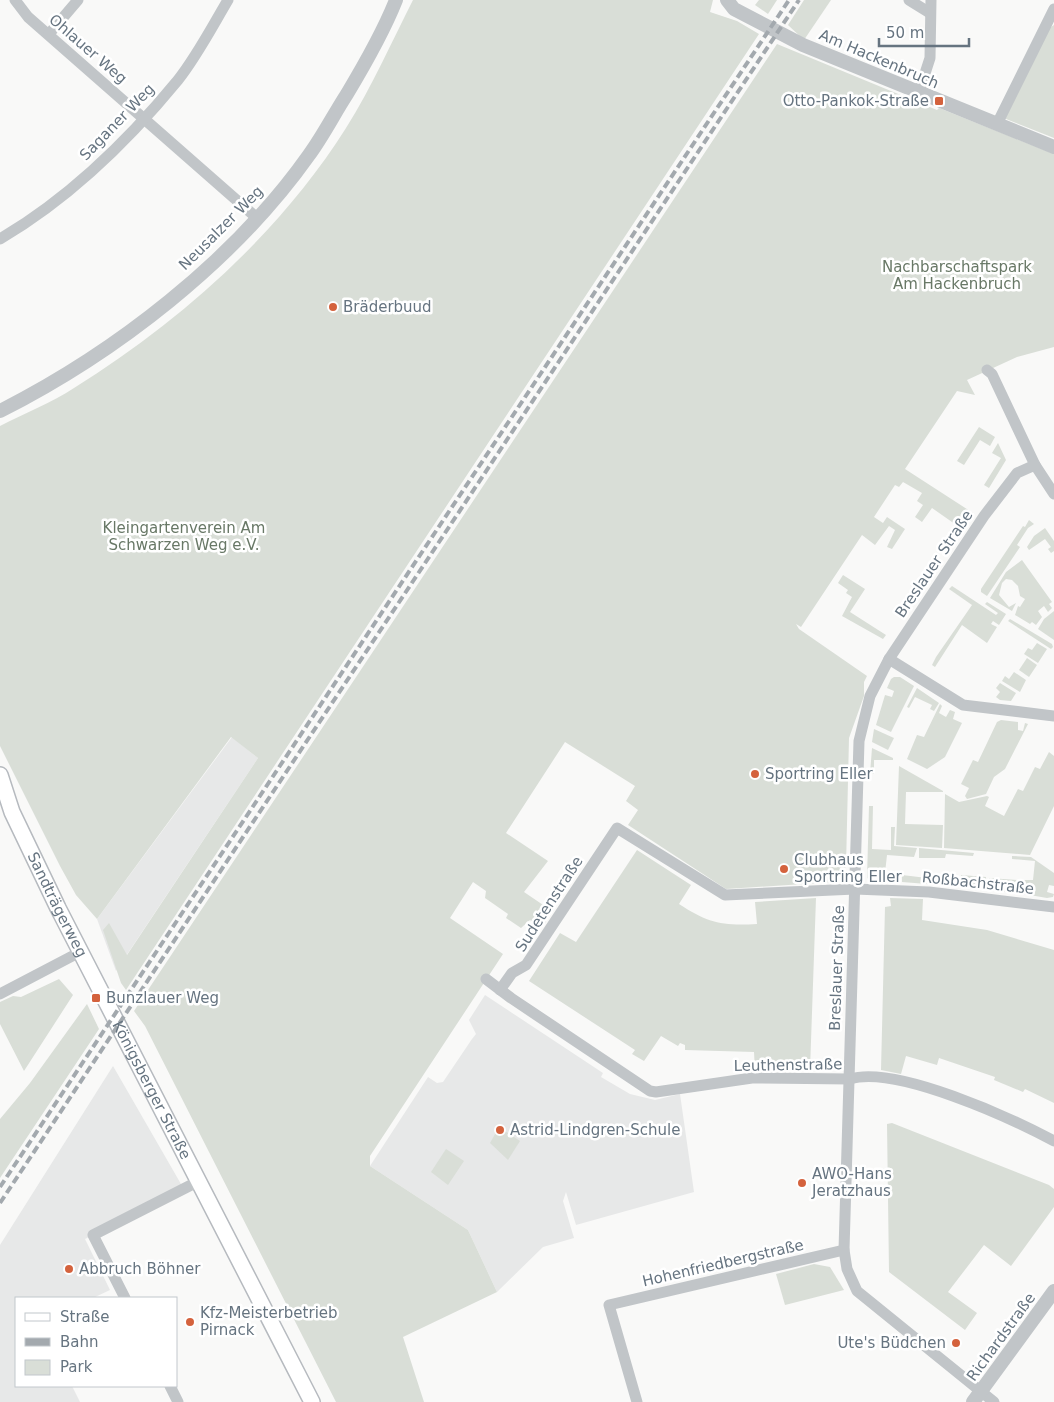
<svg xmlns="http://www.w3.org/2000/svg" width="1054" height="1402" viewBox="0 0 1054 1402" font-family="'DejaVu Sans',sans-serif">
  <style>
    .built { fill: #e7e8e8 }
    .green { fill: #d9ded7 }
    .lines { fill: none; stroke-linecap: round; stroke-linejoin: round }
    .secondary-casing { stroke: #b6babf; stroke-width: 18 }
    .minor { stroke: #c1c5c8; stroke-width: 11 }
    .tertiary { stroke: #c1c5c8; stroke-width: 14 }
    .secondary { stroke: #fff; stroke-width: 15 }
    .rail { stroke: #a3a9ae; stroke-width: 4; stroke-dasharray: 8 4; stroke-linecap: butt }
    .poi-dot { fill: #d4623d; stroke: #fff; stroke-width: 2 }
    .labels { text-anchor: middle; dominant-baseline: central; stroke-width: 5; stroke-linejoin: round; paint-order: stroke }
    .street-label { font-size: 15px; fill: #667480; stroke: #fff }
    .poi-label { font-size: 15px; fill: #667480; stroke: #fff; text-anchor: start }
    .park-label { font-size: 15px; fill: #687866; stroke: #fff }
  </style>
  <rect width="100%" height="100%" fill="#f9f9f8"/>
  <g class="built">
    <path d="M232 737 258 758 116 971 97 919Z"/>
    <path d="M485 995 603 1073 601 1077 630 1094 655 1100 680 1094 694 1192 576 1225 566 1192 563 1201 574 1238 543 1247 497 1292 468 1230 370 1166 428 1077 437 1083 443 1082 472 1039 476 1034 469 1020Z"/>
    <path d="M113 1066 185 1191 85 1239 110 1290 93 1298H16V1386H72L80 1402H0V1245Z"/>
  </g>
  <g class="green">
    <path d="M413 0H713L710 12 737 21 759 34 126 990 121 983 103 930 109 923 127 955 258 758 231 737 97 919 76 895 60 866 0 746V426C25 413 51 403 74 388 180 322 279 234 346 128 372 87 391 43 413 0Z"/>
    <path d="M759 0H777L768 14 755 5Z"/>
    <path d="M804 0H831L804 40 788 25Z"/>
    <path d="M1054 25V138L1001 117 1046 30Z"/>
    <path d="M777 44 937 110 939 108 1054 154V347L1017 357 967 380 975 395 957 391 905 469 973 513 962 529 932 508 922 522 915 517 923 505 917 501 922 493 903 482 899 487 895 485 874 517 883 523 887 517 905 529 892 549 887 547 895 530 889 526 875 545 862 535 801 627 796 624 799 629 867 676 864 682V696L849 738 846 867 834 882 726 889 628 825 638 810 626 801 635 786 565 742 506 833 548 861 524 892 552 911 542 928 530 920 521 928 506 918 508 914 485 898 486 891 473 882 450 918 503 954 370 1156V1166L468 1230 497 1292 403 1337 424 1402H336L145 1026 134 1011Z"/>
    <path d="M979 427 995 437 990 446 980 440 964 465 957 461Z"/>
    <path d="M998 443 1006 460 989 488 984 485 1001 458 992 453Z"/>
    <path d="M1029 520 1034 524 1028 528 1017 545 1020 547 987 596 981 592V589L1023 526 1025 527Z"/>
    <path d="M1045 528 1054 541V551L1051 553 1048 549 1051 547 1045 539 1029 550 1027 547 1034 536Z"/>
    <path d="M1022 560 1052 602 1049 604 1052 608 1048 612 1044 606 1038 611 1042 617 1036 625 1032 622 1030 624 1015 615 1018 606 1020 607 1025 599 1020 596 1018 586 1012 580 1006 579 1002 583 999 595 1009 607 1016 603 1012 611 990 598 1006 572Z"/>
    <path d="M843 575 865 589 850 612 886 635 883 639 842 616 852 597 846 593 848 590 838 583Z"/>
    <path d="M952 586 996 615 998 613 985 604 987 602 1006 614 999 625 993 621 991 624 997 627 987 643 962 625 935 667 932 665 936 657 972 605 949 589Z"/>
    <path d="M1054 611V640L1038 629 1044 619Z"/>
    <path d="M1010 619 1052 644 1053 647 1051 649 1008 621Z"/>
    <path d="M1037 643 1047 649 1038 663 1024 654 1028 648 1032 650Z"/>
    <path d="M1027 658 1037 665 1029 677 1019 670Z"/>
    <path d="M1014 672 1026 680 1020 692 1002 681 1005 676 1009 679Z"/>
    <path d="M894 677H900L914 686 891 732 876 725 885 695 892 697 894 691 887 688 891 679Z"/>
    <path d="M1000 683 1016 693 1011 701 1000 700 996 697 1000 692 996 688Z"/>
    <path d="M917 688 939 703 934 711 930 709 932 705 915 697 909 708 907 707Z"/>
    <path d="M940 704 942 706 939 713 946 717 950 710 955 712 953 719 962 723 945 757 927 769 907 759 917 735 924 737Z"/>
    <path d="M1001 720 1018 722V730L1023 731 1025 723 1028 724 1005 769 994 777 986 794 967 799 965 796 969 788 961 784 973 760 978 762 997 722Z"/>
    <path d="M874 729 894 738 888 750 872 742Z"/>
    <path d="M872 748 893 758V760H874V774H870Z"/>
    <path d="M1049 752 1054 756V806L1030 855 944 848 945 794 959 802 987 796 989 797 985 806 1004 816 1018 789 1023 791 1035 767 1040 769Z"/>
    <path d="M899 766 943 791V792H906L905 824 943 825 942 848 896 845Z"/>
    <path d="M869 806H873L872 849 891 850V827H895L894 846 917 848 914 857 887 855 885 873 899 875 898 882 880 881V874H873L872 881 867 878Z"/>
    <path d="M919 848 974 853 973 856 946 854 945 858H919Z"/>
    <path d="M637 850 691 885 679 904C708 923 722 926 757 924L755 902 816 898 810 1070 755 1071 754 1052 685 1050V1045L680 1043 678 1046 661 1036 644 1061 632 1054 635 1050 529 981 560 933 576 942Z"/>
    <path d="M1012 856 1031 857 1054 873V886L1049 885 1047 892 1054 894 1053 897 1047 898 1018 893 1019 880H1033L1035 861 1012 859Z"/>
    <path d="M902 875 927 878V884L902 882Z"/>
    <path d="M961 875 986 877V889L960 886Z"/>
    <path d="M989 878 1017 880 1015 893 989 890Z"/>
    <path d="M890 898 923 899 922 920 987 930 1054 950V1103L1025 1089 1023 1092 994 1080 995 1077 939 1058 937 1065 906 1056 901 1074 881 1070 885 907 891 906Z"/>
    <path d="M59 979 73 995 24 1071 0 1024V1002L13 996 21 997Z"/>
    <path d="M87 1004 99 1029 0 1178V1119L30 1083Z"/>
    <path d="M892 1123 1049 1185 1054 1189V1207L1011 1266 984 1245 948 1292 977 1313 965 1330 889 1272 887 1124Z"/>
    <path d="M499 1127 520 1141 508 1160 490 1143Z"/>
    <path d="M446 1149 464 1161 448 1185 431 1172Z"/>
    <path d="M814 1264 830 1267 844 1290 785 1305 776 1274Z"/>
  </g>
  <g class="lines">
    <g class="secondary-casing">
      <g id="secondary">
        <path id="s1" d="M0 775 12 812 58 908 312 1402"/>
      </g>
    </g>
    <g class="minor">
      <path d="M15 0 28 17 257 218"/>
      <path d="M909 0 930 13"/>
      <path d="M49 34 78 0"/>
      <path d="M919 92 930 58 931 0"/>
      <path d="M997 124 1054 9"/>
      <path d="M0 239C68 199 128 141 178 80 197 56 212 27 228 0"/>
      <path d="M987 370 992 374 1035 465 1054 494"/>
      <path d="M889 659 963 705 1054 716"/>
      <path d="M486 979 511 998 650 1091 656 1092 752 1078 850 1079C896 1065 1011 1118 1054 1141"/>
      <path d="M500 990 512 973 526 965 617 828 725 895 855 889 929 892 1054 907"/>
      <path d="M0 994 80 952"/>
      <path d="M125 1298 93 1235 199 1181"/>
      <path d="M170 1386 178 1402"/>
      <path d="M637 1402 609 1305 844 1250"/>
      <path d="M994 1402 857 1291 847 1269 844 1250 859 741 870 696 889 659 984 516 1017 473 1035 465"/>
    </g>
    <g class="tertiary">
      <path d="M727 0 734 9 803 45 1054 147"/>
      <path d="M0 411C115 353 234 261 309 155 323 136 334 114 347 94 365 64 383 33 396 0"/>
      <path d="M973 1402 1054 1291"/>
    </g>
    <use href="#secondary" class="secondary"/>
    <g class="rail">
      <path d="M0 1187 789 0"/>
      <path d="M0 1203 799 0"/>
    </g>
  </g>
  <g class="poi-dot">
    <rect x="934" y="96" width="10" height="10" rx="2.5"/>
    <circle cx="333" cy="307" r="5"/>
    <circle cx="755" cy="774" r="5"/>
    <circle cx="784" cy="869" r="5"/>
    <rect x="91" y="993" width="10" height="10" rx="2.5"/>
    <circle cx="500" cy="1130" r="5"/>
    <circle cx="802" cy="1183" r="5"/>
    <circle cx="69" cy="1269" r="5"/>
    <circle cx="190" cy="1322" r="5"/>
    <circle cx="956" cy="1343" r="5"/>
  </g>
  <g class="labels">
    <g class="street-label">
      <text transform="translate(88 49) rotate(41)">Ohlauer Weg</text>
      <text transform="translate(879 59) rotate(23)">Am Hackenbruch</text>
      <text transform="translate(117 122) rotate(-46)">Saganer Weg</text>
      <text transform="translate(221 228) rotate(-45)">Neusalzer Weg</text>
      <text transform="translate(934 564) rotate(-56)">Breslauer Straße</text>
      <text transform="translate(978 883) rotate(6)">Roßbachstraße</text>
      <text transform="translate(549 904) rotate(-57)">Sudetenstraße</text>
      <text stroke="none"><textPath href="#s1" startOffset="142">Sandträgerweg</textPath></text>
      <text transform="translate(837 968) rotate(-88)">Breslauer Straße</text>
      <text transform="translate(788 1065) rotate(-1)">Leuthenstraße</text>
      <text stroke="none"><textPath href="#s1" startOffset="350">Königsberger Straße</textPath></text>
      <text transform="translate(723 1263) rotate(-13)">Hohenfriedbergstraße</text>
      <text transform="translate(1001 1337) rotate(-54)">Richardstraße</text>
    </g>
    <g class="poi-label">
      <text x="929" y="101" text-anchor="end">Otto-Pankok-Straße</text>
      <text x="343" y="307">Bräderbuud</text>
      <text x="765" y="774">Sportring Eller</text>
      <text x="794" y="860">Clubhaus<tspan x="794" dy="17">Sportring Eller</tspan></text>
      <text x="106" y="998">Bunzlauer Weg</text>
      <text x="510" y="1130">Astrid-Lindgren-Schule</text>
      <text x="812" y="1174">AWO-Hans<tspan x="812" dy="17">Jeratzhaus</tspan></text>
      <text x="79" y="1269">Abbruch Böhner</text>
      <text x="200" y="1313">Kfz-Meisterbetrieb<tspan x="200" dy="17">Pirnack</tspan></text>
      <text x="946" y="1343" text-anchor="end">Ute's Büdchen</text>
    </g>
    <g class="park-label">
      <text x="957" y="267">Nachbarschaftspark<tspan x="957" dy="17">Am Hackenbruch</tspan></text>
      <text x="184" y="528">Kleingartenverein Am<tspan x="184" dy="17">Schwarzen Weg e.V.</tspan></text>
    </g>
  </g>
  <rect x="15" y="1297" width="162" height="90" fill="#ffffff" stroke="#c2c7cc"/>
  <rect x="25" y="1313" width="25" height="8" fill="#ffffff" stroke="#c2c7cc"/>
  <text x="60" y="1322" font-size="15" fill="#667480">Straße</text>
  <rect x="25" y="1338" width="25" height="8" fill="#a3a9ae" stroke="#c2c7cc"/>
  <text x="60" y="1347" font-size="15" fill="#667480">Bahn</text>
  <rect x="25" y="1360" width="25" height="15" fill="#d9ded7" stroke="#c2c7cc"/>
  <text x="60" y="1372" font-size="15" fill="#667480">Park</text>
  <path d="M879 38v8h90v-8" fill="none" stroke="#667480" stroke-width="2.5"/>
  <text x="886" y="38" font-size="15" fill="#667480" stroke="#ffffff" stroke-width="4" paint-order="stroke">50 m</text>
</svg>
